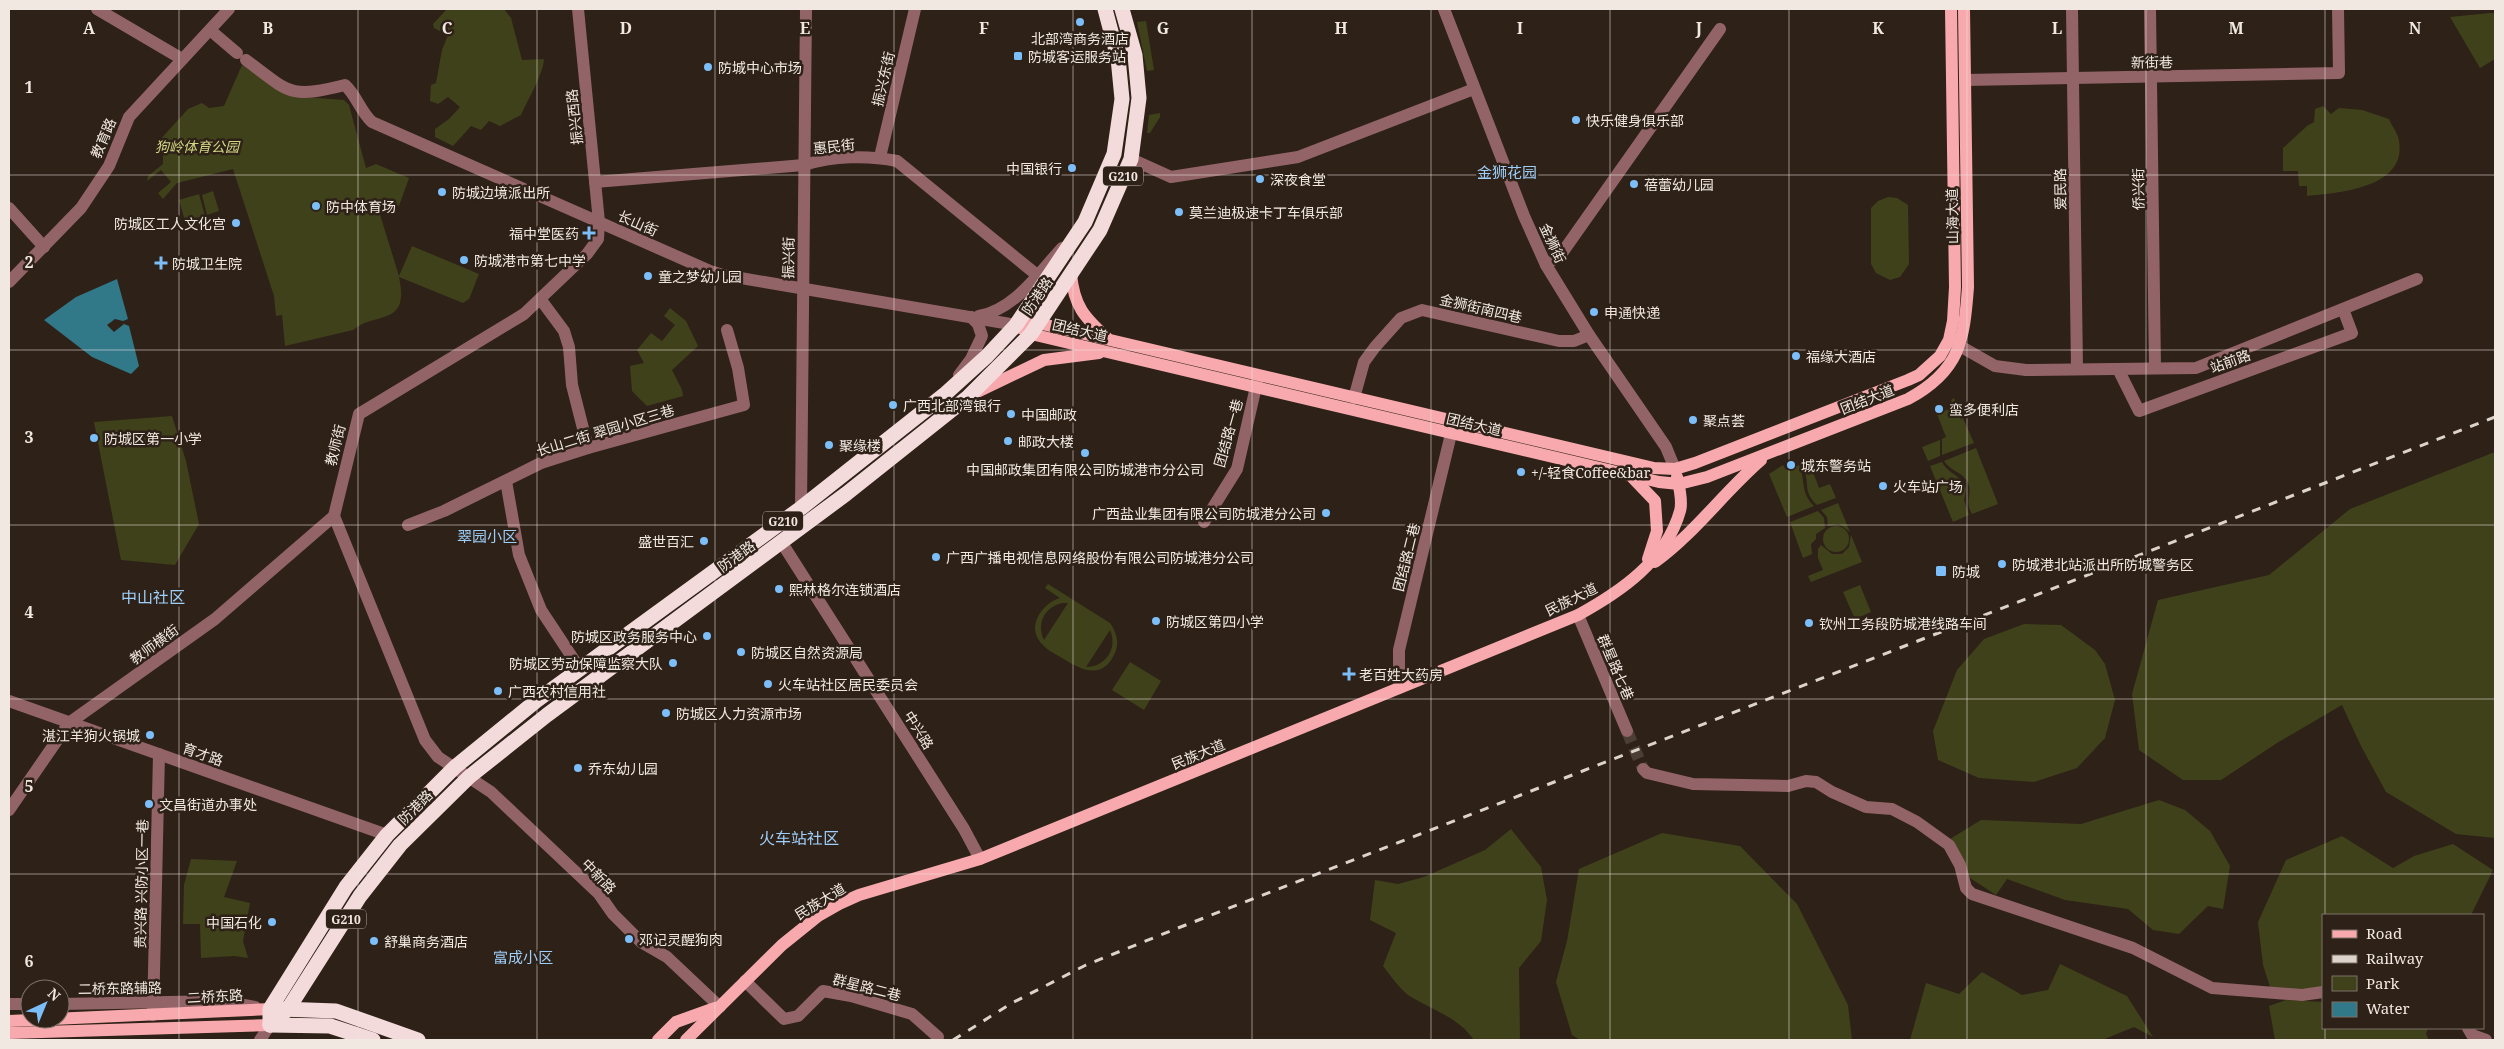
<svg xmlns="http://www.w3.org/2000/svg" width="2504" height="1049" viewBox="0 0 2504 1049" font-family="'Noto Serif','Noto Sans SC',serif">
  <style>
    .green { fill: #3f411b; fill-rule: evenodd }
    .water { fill: #317889 }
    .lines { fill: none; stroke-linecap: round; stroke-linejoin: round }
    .minor-tunnel { stroke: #4b3f35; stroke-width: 12; stroke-dasharray: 12 6; stroke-linecap: butt }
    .minor { stroke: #926467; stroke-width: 12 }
    .major { stroke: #f7a9ae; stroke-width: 12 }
    .highway { stroke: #f3dadb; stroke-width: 15 }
    .rail { stroke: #dcd3cb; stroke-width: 3; stroke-dasharray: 9 9; stroke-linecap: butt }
    .grid { fill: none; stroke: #f1e8e1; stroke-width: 1; stroke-opacity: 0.55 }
    .poi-dot { fill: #7cbef9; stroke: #2e2117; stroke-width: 2 }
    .labels { text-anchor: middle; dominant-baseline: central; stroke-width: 5; stroke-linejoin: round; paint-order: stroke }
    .shield { fill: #2e2117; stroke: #b6aca4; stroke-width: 1 }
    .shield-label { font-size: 12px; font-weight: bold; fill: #f1e8e1 }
    .poi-label { font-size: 14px; fill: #f1e8e1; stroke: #2e2117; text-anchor: start }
    .street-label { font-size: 14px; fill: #f1e8e1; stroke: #2e2117 }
    .park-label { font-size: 14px; font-style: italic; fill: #d1d684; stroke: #2e2117 }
    .neighbourhood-label { font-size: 15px; fill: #9ecefa; stroke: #2e2117 }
    .quarter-label { font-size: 16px; fill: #9ecefa; stroke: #2e2117 }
    .grid-label { font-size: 16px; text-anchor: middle; font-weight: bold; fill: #f1e8e1; stroke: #2e2117; stroke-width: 5; stroke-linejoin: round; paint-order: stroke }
  </style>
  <rect width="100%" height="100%" fill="#2e2117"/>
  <g class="green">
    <path d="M447 9H504L511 18 522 60 544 59C543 75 528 99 521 115L500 126 489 121 481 130 471 126 453 146 435 137V129L449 119 460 107 448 97 438 104 430 101 431 85 436 83 442 50 448 35 434 28 433 24Z"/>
    <path d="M2490 13H2495V59L2480 68 2450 17Z"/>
    <path d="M1146 21 1154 70 1147 71 1137 22Z"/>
    <path d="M242 65 290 96 344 100 349 105 366 168 376 164 409 178 399 206 389 205 378 208 399 276 412 246 479 274 469 299 463 303 399 277C410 327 376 311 353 330L285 346 282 315 276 316 274 296 233 169 177 183 163 199 158 193 171 182 161 170 147 181 148 176 163 164V152L158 142 188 109 202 103 209 108 224 106Z"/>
    <path d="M2323 106 2331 114 2339 108 2362 110 2389 119C2392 126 2398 134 2399 141 2407 188 2339 193 2307 196V186H2299L2298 171H2283V148L2307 126 2314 122 2315 109Z"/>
    <path d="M1160 113V117L1150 133H1147L1149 115Z"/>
    <path d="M213 191 219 211 207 215 202 195Z"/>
    <path d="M199 194 205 216 185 221 179 200Z"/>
    <path d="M1888 197 1897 198 1908 205 1909 264 1900 277 1890 280 1876 273 1871 264V208L1878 201Z"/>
    <path d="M670 308 686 321 698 346 672 370 682 390 683 396 647 406 632 391 630 366 644 363 637 350 651 333 662 341 675 325 664 316Z"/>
    <path d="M1954 398 1974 443 1942 455V439L1946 437 1937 414 1954 407 1951 400Z"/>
    <path d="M172 416 186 461 199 524 175 565 121 560 94 422Z"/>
    <path d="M1940 440V456L1928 461 1922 447Z"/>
    <path d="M1976 448 1998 504 1972 514C1964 501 1973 493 1968 483 1963 472 1950 471 1944 461Z"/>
    <path d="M2495 452V838L2456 834 2386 792 2361 746 2342 705 2277 743 2221 780H2183L2139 750 2132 694 2158 600 2269 575 2350 509Z"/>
    <path d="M1942 462C1948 474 1962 475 1966 489L1964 500 1969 515 1953 522 1930 466Z"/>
    <path d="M1783 465 1786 470 1799 465C1806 482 1800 492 1814 506L1787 517 1769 474Z"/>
    <path d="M1812 469 1819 488 1830 484 1836 498 1817 505C1804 492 1809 488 1805 472Z"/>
    <path d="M1838 503 1850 532 1839 524 1828 526 1827 517 1821 510Z"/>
    <path d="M1818 511 1824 518 1825 528 1816 534V539L1811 544 1812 554 1803 558 1790 522Z"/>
    <circle cx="1836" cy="539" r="13"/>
    <path d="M1851 535 1862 562 1811 582 1808 576 1823 570 1818 558V549L1821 545 1832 554H1842L1849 547Z"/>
    <path d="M1048 584 1110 623C1117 633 1120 644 1114 655 1101 681 1080 669 1062 658 1056 654 1048 651 1043 645 1025 628 1041 604 1060 598L1045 588ZM1062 603H1068L1044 640C1036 623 1045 607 1062 603ZM1110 630C1118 648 1106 667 1086 667Z"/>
    <path d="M1860 585 1871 612 1855 619 1843 592Z"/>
    <path d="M2024 624 2061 625 2095 650 2105 664 2115 700 2105 738 2077 768 2034 782 1979 778 1938 760 1933 731 1957 670 1984 639Z"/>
    <path d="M1130 662 1161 681 1144 710 1112 690Z"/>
    <path d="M2159 800 2185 810 2210 831 2230 866 2223 909 2208 906 2179 934 2153 930 2128 909 2065 900 2007 879 1996 895 1970 878 1950 839 1981 820 2081 824Z"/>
    <path d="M1511 829 1541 867 1547 900 1541 941 1519 968 1520 1040H1474C1458 1017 1432 1010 1408 995 1399 988 1390 975 1383 966L1396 933 1370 920 1375 880 1398 884 1424 877 1485 850Z"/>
    <path d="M1662 833 1740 846 1797 904 1848 1005 1852 1040H1580L1572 1035 1556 982 1567 941 1579 869Z"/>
    <path d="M2342 836 2393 868 2414 856 2453 844 2493 870 2471 915H2323V988L2271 990 2263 965 2258 922 2286 860Z"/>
    <path d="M191 859 237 861 224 897 250 903 243 941 248 958 234 956 201 958 200 924H183L184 885Z"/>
    <path d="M2060 964 2127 996 2153 1037 2134 1027 2102 1040H1910L1926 983 1959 994 1982 972 2022 995 2048 990Z"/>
    <path d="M2286 1000 2323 1002V1028H2428L2426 1034 2429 1040H2275L2269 1006Z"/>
  </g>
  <path class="water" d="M117 279 128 319 123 321 115 319 107 325 114 332 124 324 129 326 139 366 131 374 92 357 44 320 76 297Z"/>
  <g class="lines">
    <path class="minor-tunnel" d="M1627 731 1643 769"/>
    <g class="minor">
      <path d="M97 9 182 59"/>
      <path d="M578 9 599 222 598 239 587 254 524 314 359 414 334 516 425 740 438 757 491 792 599 894 613 914 641 942 667 957 720 1007"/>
      <path d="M1444 9 1524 216 1546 265 1589 335 1666 447 1675 469"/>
      <path d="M2072 9 2077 369"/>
      <path d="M2150 9 2155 368"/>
      <path d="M210 30 237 53"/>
      <path d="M246 60C290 93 289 99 345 85 357 96 360 111 372 122L710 271 723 275 1016 325"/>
      <path d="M1965 80 2339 73 2338 9"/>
      <path d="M880 157 915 9"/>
      <path d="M1131 159 1171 177 1298 157 1474 89"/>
      <path d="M595 182 804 165C833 156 867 155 897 161L1037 275"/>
      <path d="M9 208 44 247"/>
      <path d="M1546 265 1562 253 1720 29"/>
      <path d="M9 282 81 208 109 166 129 117 229 9"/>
      <path d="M541 300 564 331 569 347 572 385 588 448"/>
      <path d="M979 316C1015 309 1038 274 1062 248"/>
      <path d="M1951 341 1995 366 2026 370 2196 368 2417 279"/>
      <path d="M2118 369 2139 411 2352 333 2343 309"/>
      <path d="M959 375 971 359 982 336 978 324 971 317"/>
      <path d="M1354 398 1364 362 1375 347 1401 318 1422 310 1559 341H1574L1589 335"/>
      <path d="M506 481 519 555 541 610 580 669"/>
      <path d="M801 508 806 9"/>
      <path d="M1204 522 1237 469 1258 378"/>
      <path d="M408 525 444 511 541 463 588 448 744 405 738 368 727 330"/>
      <path d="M782 543 964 829 980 859"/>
      <path d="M1578 615 1627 731"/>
      <path d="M1399 688V650L1451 434"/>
      <path d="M9 701 387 835"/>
      <path d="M1643 769 1647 773 1693 784 1788 786 1806 781 1816 782 1832 792 1866 807 1892 809 1917 822 1949 845 1960 865 1966 888 1972 894 2133 948 2212 988 2302 995 2323 992"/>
      <path d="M9 810 69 723 215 619 334 516"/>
      <path d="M745 981 784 1019 798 1016 823 991 851 996 912 1014 938 1037"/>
      <path d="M9 1004H30"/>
      <path d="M60 1004 222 1001 255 1007"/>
      <path d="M153 1015 159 754"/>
      <path d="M2468 1028 2472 1035 2486 1040"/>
      <path d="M260 1040 270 1025"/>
    </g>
    <g class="major">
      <path d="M1071 274C1074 306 1084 317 1107 338"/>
      <path d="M1029 324 1038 323 1654 468 1675 469 1695 463 1908 380 1919 375 1940 356 1949 340 1953 321 1955 287 1951 9"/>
      <path d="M1016 325 1031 334 1659 482 1679 484 1707 477 1908 399C1960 371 1964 341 1968 287L1964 9"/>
      <path d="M979 391 1044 360 1099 353"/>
      <path d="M1632 477 1655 501 1657 531 1648 559"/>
      <path d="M1655 562C1695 533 1724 492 1761 460"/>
      <path d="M9 1021 270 1009"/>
      <path d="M9 1033 270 1025"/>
      <path d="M658 1040 676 1022 715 1008"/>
      <path d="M686 1040 782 945 818 916 839 904 859 895 980 859 1578 615C1620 592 1666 561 1680 511 1683 501 1679 486 1677 477"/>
    </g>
    <g class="highway">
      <path d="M281 1009 336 1011 418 1040"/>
      <path d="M270 1025 288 1009 360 896 400 845 469 777 547 715 846 494 968 397 1031 334 1100 230 1131 159 1139 98 1135 55 1122 9"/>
      <path d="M270 1025V1009L346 887 387 835 455 767 536 701 801 508 944 395 987 356 1016 325 1085 222 1114 154 1122 99 1118 58 1105 9"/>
      <path d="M270 1025 330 1026 373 1040"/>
    </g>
    <path class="rail" d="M953 1040 1012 1003 1086 965 1178 928 2495 417"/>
  </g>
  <path class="grid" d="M179 9V1040M358 9V1040M537 9V1040M715 9V1040M894 9V1040M1073 9V1040M1252 9V1040M1431 9V1040M1610 9V1040M1789 9V1040M1967 9V1040M2146 9V1040M2325 9V915M9 175H2495M9 350H2495M9 525H2495M9 699H2495M9 874H2495M2325 1028V1040"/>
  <g class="poi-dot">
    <circle cx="1080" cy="22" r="5"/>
    <rect x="1013" y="51" width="10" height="10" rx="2.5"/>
    <circle cx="708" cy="67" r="5"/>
    <circle cx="1576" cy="120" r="5"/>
    <circle cx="1072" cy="168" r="5"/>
    <circle cx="1260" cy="179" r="5"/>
    <circle cx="1634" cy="184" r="5"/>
    <circle cx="442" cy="192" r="5"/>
    <circle cx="316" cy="206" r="5"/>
    <circle cx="1179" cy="212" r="5"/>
    <circle cx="236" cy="223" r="5"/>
    <path d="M586.5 225.5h5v5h5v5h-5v5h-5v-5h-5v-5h5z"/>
    <circle cx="464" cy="260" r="5"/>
    <path d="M158.5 255.5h5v5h5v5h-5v5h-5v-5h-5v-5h5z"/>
    <circle cx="648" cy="276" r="5"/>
    <circle cx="1594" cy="312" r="5"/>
    <circle cx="1796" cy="356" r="5"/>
    <circle cx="893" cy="405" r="5"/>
    <circle cx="1939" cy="409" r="5"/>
    <circle cx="1011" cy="414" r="5"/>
    <circle cx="1693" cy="420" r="5"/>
    <circle cx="94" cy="438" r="5"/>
    <circle cx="1008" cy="441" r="5"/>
    <circle cx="829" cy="445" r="5"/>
    <circle cx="1085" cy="453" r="5"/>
    <circle cx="1791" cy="465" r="5"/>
    <circle cx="1521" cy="472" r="5"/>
    <circle cx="1883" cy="486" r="5"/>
    <circle cx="1326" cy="513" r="5"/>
    <circle cx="704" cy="541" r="5"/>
    <circle cx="936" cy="557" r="5"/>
    <circle cx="2002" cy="564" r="5"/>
    <rect x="1935" y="565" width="12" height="12" rx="2.5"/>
    <circle cx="779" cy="589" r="5"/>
    <circle cx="1156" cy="621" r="5"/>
    <circle cx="1809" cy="623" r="5"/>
    <circle cx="707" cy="636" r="5"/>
    <circle cx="741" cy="652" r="5"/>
    <circle cx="673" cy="663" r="5"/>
    <path d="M1346.5 666.5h5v5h5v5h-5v5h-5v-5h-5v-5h5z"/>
    <circle cx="768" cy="684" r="5"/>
    <circle cx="498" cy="691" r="5"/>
    <circle cx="666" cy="713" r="5"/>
    <circle cx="150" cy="735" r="5"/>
    <circle cx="578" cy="768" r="5"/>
    <circle cx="149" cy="804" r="5"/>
    <circle cx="272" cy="922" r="5"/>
    <circle cx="629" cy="939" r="5"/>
    <circle cx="374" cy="941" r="5"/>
  </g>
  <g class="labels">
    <g class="shield">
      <rect x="1103" y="166.5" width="40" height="19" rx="4"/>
      <rect x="763" y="511.5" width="40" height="19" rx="4"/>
      <rect x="326" y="909.5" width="40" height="19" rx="4"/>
    </g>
    <g class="shield-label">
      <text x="1123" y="176">G210</text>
      <text x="783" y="521">G210</text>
      <text x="346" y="919">G210</text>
    </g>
    <g class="poi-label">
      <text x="1080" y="38" text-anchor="middle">北部湾商务酒店</text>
      <text x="1028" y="56">防城客运服务站</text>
      <text x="718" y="67">防城中心市场</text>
      <text x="1586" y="120">快乐健身俱乐部</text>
      <text x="1062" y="168" text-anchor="end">中国银行</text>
      <text x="1270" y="179">深夜食堂</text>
      <text x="1644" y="184">蓓蕾幼儿园</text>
      <text x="452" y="192">防城边境派出所</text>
      <text x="326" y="206">防中体育场</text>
      <text x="1189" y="212">莫兰迪极速卡丁车俱乐部</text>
      <text x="226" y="223" text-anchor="end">防城区工人文化宫</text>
      <text x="579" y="233" text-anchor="end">福中堂医药</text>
      <text x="474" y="260">防城港市第七中学</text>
      <text x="172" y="263">防城卫生院</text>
      <text x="658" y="276">童之梦幼儿园</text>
      <text x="1604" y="312">申通快递</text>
      <text x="1806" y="356">福缘大酒店</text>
      <text x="903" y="405">广西北部湾银行</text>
      <text x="1949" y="409">蛮多便利店</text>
      <text x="1021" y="414">中国邮政</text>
      <text x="1703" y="420">聚点荟</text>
      <text x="104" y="438">防城区第一小学</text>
      <text x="1018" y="441">邮政大楼</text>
      <text x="839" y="445">聚缘楼</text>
      <text x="1801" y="465">城东警务站</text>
      <text x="1085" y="469" text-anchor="middle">中国邮政集团有限公司防城港市分公司</text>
      <text x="1531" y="472">+/-轻食Coffee&amp;bar</text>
      <text x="1893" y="486">火车站广场</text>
      <text x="1316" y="513" text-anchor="end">广西盐业集团有限公司防城港分公司</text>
      <text x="694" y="541" text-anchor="end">盛世百汇</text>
      <text x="946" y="557">广西广播电视信息网络股份有限公司防城港分公司</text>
      <text x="2012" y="564">防城港北站派出所防城警务区</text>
      <text x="1952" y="571">防城</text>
      <text x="789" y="589">熙林格尔连锁酒店</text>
      <text x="1166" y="621">防城区第四小学</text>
      <text x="1819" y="623">钦州工务段防城港线路车间</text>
      <text x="697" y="636" text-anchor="end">防城区政务服务中心</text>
      <text x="751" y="652">防城区自然资源局</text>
      <text x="663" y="663" text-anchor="end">防城区劳动保障监察大队</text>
      <text x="1359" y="674">老百姓大药房</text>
      <text x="778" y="684">火车站社区居民委员会</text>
      <text x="508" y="691">广西农村信用社</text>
      <text x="676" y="713">防城区人力资源市场</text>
      <text x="140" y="735" text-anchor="end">湛江羊狗火锅城</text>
      <text x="588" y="768">乔东幼儿园</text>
      <text x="159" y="804">文昌街道办事处</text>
      <text x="262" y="922" text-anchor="end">中国石化</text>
      <text x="639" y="939">邓记灵醒狗肉</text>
      <text x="384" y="941">舒巢商务酒店</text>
    </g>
    <g class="street-label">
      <text transform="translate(2152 62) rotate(-1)">新街巷</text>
      <text transform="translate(883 79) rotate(-77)">振兴东街</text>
      <text transform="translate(574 117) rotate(-96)">振兴西路</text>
      <text transform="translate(103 138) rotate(-67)">教育路</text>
      <text transform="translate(834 146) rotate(-6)">惠民街</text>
      <text transform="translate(2060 189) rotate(-91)">爱民路</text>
      <text transform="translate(2138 189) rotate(-91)">侨兴街</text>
      <text transform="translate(1952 216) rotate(-91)">山海大道</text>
      <text transform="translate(638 223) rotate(24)">长山街</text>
      <text transform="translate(1553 243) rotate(65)">金狮街</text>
      <text transform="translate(788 258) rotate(-89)">振兴街</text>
      <text transform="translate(1037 296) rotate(-56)">防港路</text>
      <text transform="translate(1481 308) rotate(13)">金狮街南四巷</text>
      <text transform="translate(1080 330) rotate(13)">团结大道</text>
      <text transform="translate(2230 361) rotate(-20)">站前路</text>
      <text transform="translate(1867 399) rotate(-21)">团结大道</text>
      <text transform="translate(1474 424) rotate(13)">团结大道</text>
      <text transform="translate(605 430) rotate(-17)">长山二街 翠园小区三巷</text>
      <text transform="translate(1228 433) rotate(-74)">团结路一巷</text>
      <text transform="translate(335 445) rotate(-76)">教师街</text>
      <text transform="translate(736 556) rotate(-36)">防港路</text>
      <text transform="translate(1406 557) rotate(-76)">团结路二巷</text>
      <text transform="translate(1571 599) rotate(-26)">民族大道</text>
      <text transform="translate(154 644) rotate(-36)">教师横街</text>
      <text transform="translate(1616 667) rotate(67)">群星路七巷</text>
      <text transform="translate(919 730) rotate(58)">中兴路</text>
      <text transform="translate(203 754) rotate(19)">育才路</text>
      <text transform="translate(1198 754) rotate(-22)">民族大道</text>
      <text transform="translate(415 807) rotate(-45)">防港路</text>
      <text transform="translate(599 876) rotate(46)">中新路</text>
      <text transform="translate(141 884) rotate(-89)">贵兴路 兴防小区一巷</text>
      <text transform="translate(820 901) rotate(-31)">民族大道</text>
      <text transform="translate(867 987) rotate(14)">群星路二巷</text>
      <text transform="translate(120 988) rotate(-1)">二桥东路辅路</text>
      <text transform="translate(215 996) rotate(-3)">二桥东路</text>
    </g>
    <g class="park-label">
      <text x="197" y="146">狗岭体育公园</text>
    </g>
    <g class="neighbourhood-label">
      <text x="1507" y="172">金狮花园</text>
      <text x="487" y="536">翠园小区</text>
      <text x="523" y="957">富成小区</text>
    </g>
    <g class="quarter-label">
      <text x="153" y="597">中山社区</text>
      <text x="799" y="838">火车站社区</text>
    </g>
  </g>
  <g class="grid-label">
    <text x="89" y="34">A</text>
    <text x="268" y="34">B</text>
    <text x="447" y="34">C</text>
    <text x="626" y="34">D</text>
    <text x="805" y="34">E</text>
    <text x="984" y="34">F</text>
    <text x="1163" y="34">G</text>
    <text x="1341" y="34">H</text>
    <text x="1520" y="34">I</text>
    <text x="1699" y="34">J</text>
    <text x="1878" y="34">K</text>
    <text x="2057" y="34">L</text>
    <text x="2236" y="34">M</text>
    <text x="2415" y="34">N</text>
    <text x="29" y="93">1</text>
    <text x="29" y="268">2</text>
    <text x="29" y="443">3</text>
    <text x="29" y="618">4</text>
    <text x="29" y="792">5</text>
    <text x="29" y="967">6</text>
  </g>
  <rect width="2504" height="1049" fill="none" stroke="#f1e8e1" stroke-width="20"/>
  <rect x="2322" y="914" width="162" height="115" fill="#2e2117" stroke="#7c7168"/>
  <rect x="2332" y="930" width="25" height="8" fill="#f7a9ae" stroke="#7c7168"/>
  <text x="2366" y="939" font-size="15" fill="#f1e8e1">Road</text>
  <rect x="2332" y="955" width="25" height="8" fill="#dcd3cb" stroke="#7c7168"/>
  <text x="2366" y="964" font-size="15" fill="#f1e8e1">Railway</text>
  <rect x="2332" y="976" width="25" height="15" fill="#3f411b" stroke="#7c7168"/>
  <text x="2366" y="989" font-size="15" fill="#f1e8e1">Park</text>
  <rect x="2332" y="1002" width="25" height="15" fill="#317889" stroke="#7c7168"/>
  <text x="2366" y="1014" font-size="15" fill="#f1e8e1">Water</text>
  <g transform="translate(45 1004) rotate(44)"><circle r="24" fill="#2e2117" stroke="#7c7168"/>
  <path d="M0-4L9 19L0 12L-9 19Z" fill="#7cbef9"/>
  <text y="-8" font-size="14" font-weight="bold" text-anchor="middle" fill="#f1e8e1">N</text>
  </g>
</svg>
